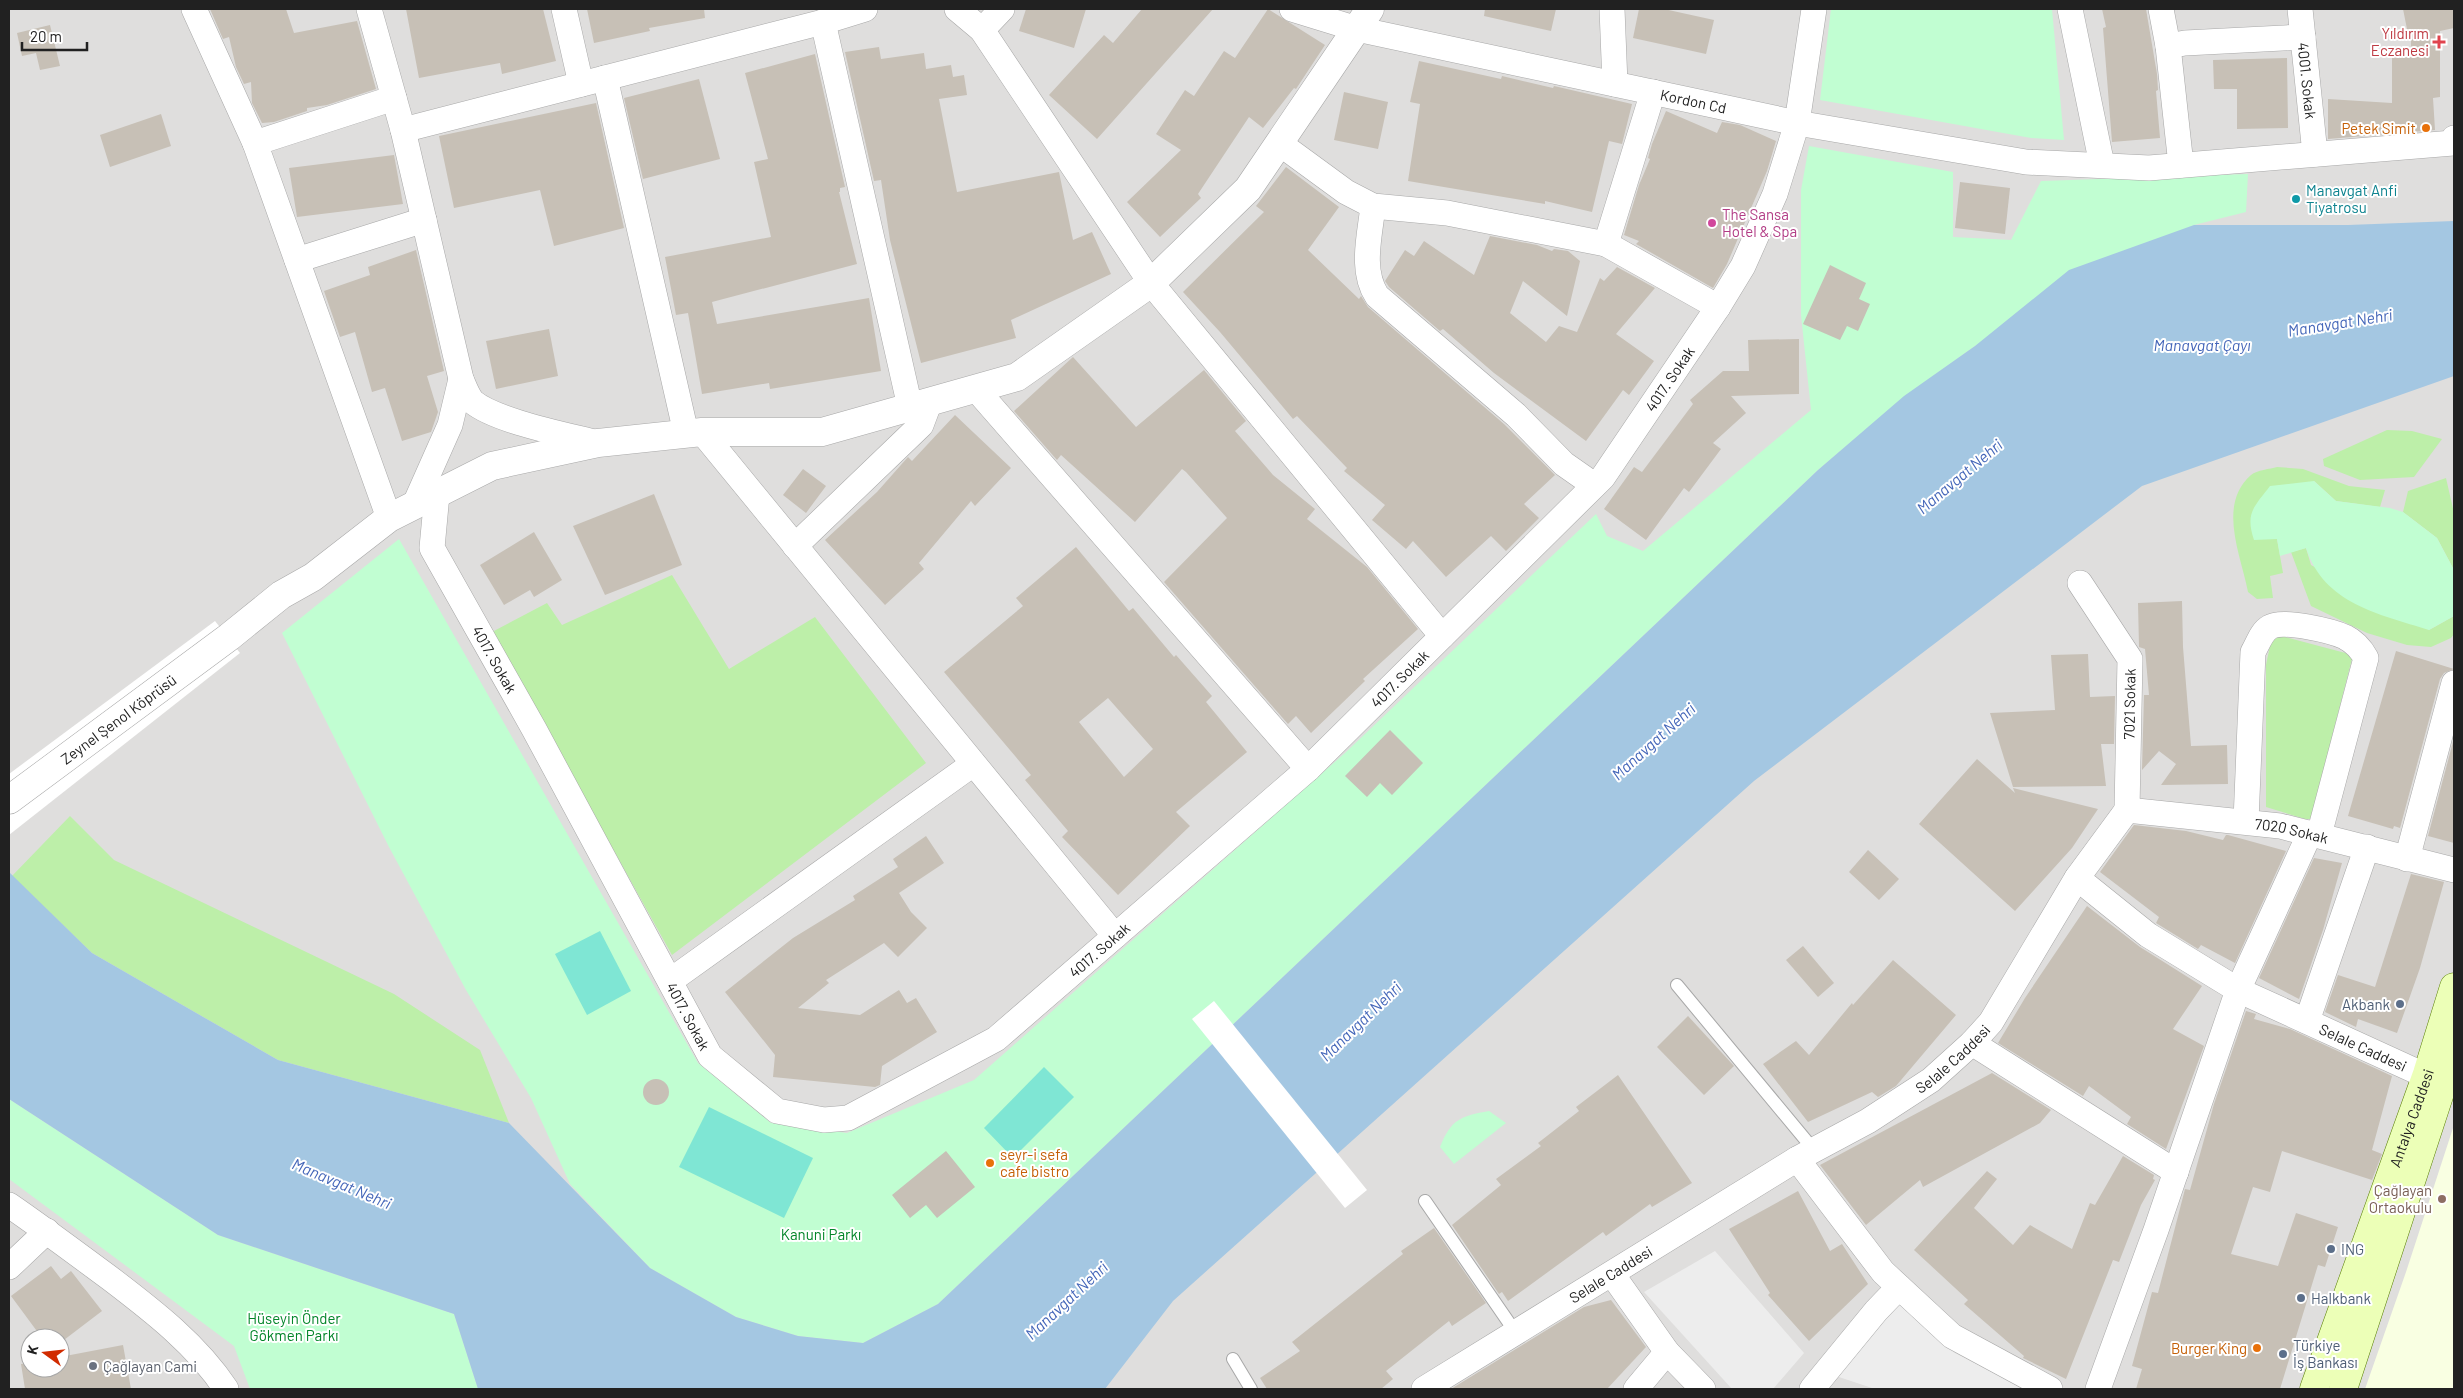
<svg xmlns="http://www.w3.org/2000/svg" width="2463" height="1398" viewBox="0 0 2463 1398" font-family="Barlow,sans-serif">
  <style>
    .residential { fill: #dfdedd; fill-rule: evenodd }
    .education { fill: #f9ffe2 }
    .grass { fill: #bdefa9 }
    .park { fill: #c1fed2 }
    .pitch { fill: #7fe6d4 }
    .parking { fill: #ededed }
    .water { fill: #a4c7e2 }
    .pier { fill: #fff }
    .building { fill: #c7c0b6; fill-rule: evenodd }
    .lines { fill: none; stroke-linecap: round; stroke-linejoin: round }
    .service-casing { stroke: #a8a8a8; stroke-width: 14 }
    .minor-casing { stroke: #a8a8a8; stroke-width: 26 }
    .tertiary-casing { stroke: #a8a8a8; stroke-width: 29 }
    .secondary-casing { stroke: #577f00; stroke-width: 29 }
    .service { stroke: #fff; stroke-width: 12 }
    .minor { stroke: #fff; stroke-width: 25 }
    .tertiary { stroke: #fff; stroke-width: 28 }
    .secondary { stroke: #ecffb7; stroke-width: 28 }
    .health-dot { fill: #e0444e; stroke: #fff; stroke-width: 2 }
    .food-dot { fill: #e8710a; stroke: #fff; stroke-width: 2 }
    .culture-dot { fill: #0f9aa8; stroke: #fff; stroke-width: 2 }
    .hotel-dot { fill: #d1479c; stroke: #fff; stroke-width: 2 }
    .service-dot { fill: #5c6f8a; stroke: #fff; stroke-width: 2 }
    .education-dot { fill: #8d6e63; stroke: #fff; stroke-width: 2 }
    .worship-dot { fill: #6b7280; stroke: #fff; stroke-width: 2 }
    .labels { text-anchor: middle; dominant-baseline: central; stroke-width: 4; stroke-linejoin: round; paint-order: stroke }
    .health-label { font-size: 15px; fill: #be3a42; stroke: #fff; text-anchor: end }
    .street-label { font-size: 15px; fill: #212121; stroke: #fff }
    .food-label { font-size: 15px; fill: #c56008; stroke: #fff; text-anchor: end }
    .culture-label { font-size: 15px; fill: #0d838f; stroke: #fff; text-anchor: start }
    .hotel-label { font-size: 15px; fill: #b23c85; stroke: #fff; text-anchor: start }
    .service-label { font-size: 15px; fill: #4e5e75; stroke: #fff; text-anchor: start }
    .education-label { font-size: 15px; fill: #785e54; stroke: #fff; text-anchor: end }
    .park-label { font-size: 15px; fill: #038529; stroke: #fff }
    .worship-label { font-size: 15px; fill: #5b616d; stroke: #fff; text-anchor: start }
    .water-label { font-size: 16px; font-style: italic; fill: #4466b9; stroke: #fff }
  </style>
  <rect width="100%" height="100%" fill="#f2f0e6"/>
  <path class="residential" d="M9 9H2454V1389H9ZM30 1338H60V1368H30Z"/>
  <path class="education" d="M2454 1125V1389H2365L2406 1272Z"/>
  <g class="grass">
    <path d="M2387 430 2412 431 2442 439 2414 477 2360 480 2324 466 2323 459Z"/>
    <path d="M2277 467 2303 469 2349 486 2385 490 2380 507 2336 501 2314 481 2277 539 2283 573 2270 576 2273 598 2257 599 2248 592C2241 555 2217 505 2251 475 2257 470 2270 469 2277 467Z"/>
    <path d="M2446 478 2454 513V570L2437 538 2403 512 2408 491Z"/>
    <path d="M2306 548 2311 565 2429 630 2454 616V634L2451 638 2431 647 2407 645 2367 633 2311 606 2291 552Z"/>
    <path d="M672 575 729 669 815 617 926 763 672 955 492 632 547 603 562 625Z"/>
    <path d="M2281 636 2353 655 2311 819H2305L2266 807V665L2271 641Z"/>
    <path d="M70 816 114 860 394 994 480 1050 509 1123 278 1060 92 953 12 876Z"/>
  </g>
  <g class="park">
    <path d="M1831 9H2052L2064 140 2031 138 1820 100Z"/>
    <path d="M1809 146 1953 172V237L2011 240 2041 181 2248 174 2246 212 2194 225 1975 346 1904 397 1818 470 938 1304 863 1343 798 1336 736 1317 650 1268 570 1184 531 1098 466 990 389 847 282 633 399 539 698 1063 771 1123 847 1133 974 1080 1345 753 1596 514 1607 536 1643 551 1811 410 1801 315V190Z"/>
    <path d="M2314 481 2336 501 2390 508 2403 512 2437 538 2454 570V616L2429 630C2379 614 2324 604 2306 548L2280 556 2277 539 2254 540C2245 513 2254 507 2270 486Z"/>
    <path d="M9 1099 218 1235 454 1314 478 1389H250L234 1346 9 1179Z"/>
    <path d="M1489 1111 1506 1123 1454 1164 1440 1147C1451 1119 1461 1116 1489 1111Z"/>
  </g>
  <g class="pitch">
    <path d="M600 931 631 991 587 1015 555 954Z"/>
    <path d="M1044 1067 1074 1097 1013 1158 984 1128Z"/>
    <path d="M709 1107 813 1158 784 1218 679 1167Z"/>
  </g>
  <g class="parking">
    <path d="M1715 1251 1804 1353 1773 1389H1732L1644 1292Z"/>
    <path d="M1900 1303 1955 1353 2025 1389H1875L1836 1376Z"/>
  </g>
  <path class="water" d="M2454 221V376L2142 486 1754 781 1173 1301 1105 1389H478L454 1314 218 1235 9 1099V872L92 953 278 1060 509 1123 650 1268 736 1317 798 1336 863 1343 938 1304 1818 470 1904 396 1975 346 2069 270 2194 225H2348Z"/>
  <g class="pier">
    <path d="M215 621 240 653 9 835V774Z"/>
    <path d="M1214 1001 1367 1190 1345 1208 1192 1019Z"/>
  </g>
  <g class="building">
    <path d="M210 9H286L294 33 357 21 376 89 327 105 307 108V111L274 122 262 123 252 103 251 82 244 84 236 67 229 37 223 39Z"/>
    <path d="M406 9H543L556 61 502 74 500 63 419 78Z"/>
    <path d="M587 9H704L705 18 649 28 650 31 594 43Z"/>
    <path d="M1026 9H1086L1074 48 1019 31Z"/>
    <path d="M1142 9H1213L1097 139 1049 95 1104 35 1113 43Z"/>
    <path d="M1268 9 1325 45 1296 89 1294 88 1263 128 1249 117 1198 194 1201 198 1160 237 1127 202 1181 150 1156 134 1185 90 1194 96 1224 51 1235 58Z"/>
    <path d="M1485 9H1556L1551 31 1484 16Z"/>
    <path d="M1639 9H1664L1714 20 1706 54 1633 38Z"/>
    <path d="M2102 9H2146L2157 74 2158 90 2156 91 2160 138 2112 142 2103 28 2106 27Z"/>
    <path d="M2403 9H2454V28L2440 31V97L2433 98 2435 130 2328 139V99L2392 103V57H2410L2411 51V39H2409Z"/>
    <path d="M50 25 60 66 40 70 36 53 22 56 17 33Z"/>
    <path d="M879 47 881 59 924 53 926 69 951 65 953 77 964 75 967 95 939 99 957 192 1059 172 1073 240 1092 232 1111 274 1011 320 1016 338 921 363 890 240 881 180 874 181 845 52Z"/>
    <path d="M815 54 845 187 840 188V192H839L857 264 712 302 717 324 869 298 881 371 770 389 769 383 702 394 688 313 676 315 665 257 771 237 754 162 768 159 745 73Z"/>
    <path d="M2287 58 2288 128 2237 129V89H2214L2213 60Z"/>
    <path d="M1419 61 1501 79 1502 76 1553 88 1554 86 1632 104 1622 144 1609 141 1592 212 1545 201V204L1408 181 1420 104 1410 102Z"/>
    <path d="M699 79 720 159 643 179 624 98Z"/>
    <path d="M1344 92 1388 102 1378 149 1334 140Z"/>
    <path d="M596 103 624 228 554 246 540 190 454 208 439 136Z"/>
    <path d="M1666 111 1717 133 1722 122 1740 125 1776 141 1767 171 1727 264 1713 288 1636 244 1639 241 1624 235 1639 185 1650 159 1648 158 1652 144Z"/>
    <path d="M161 114 171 146 110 167 100 135Z"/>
    <path d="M394 155 403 204 297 217 289 168Z"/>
    <path d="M1286 167 1339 207 1308 250 1359 299 1361 296 1368 307 1504 424 1555 475 1524 504 1539 518 1506 551 1491 536 1446 577 1413 541 1406 549 1372 520 1385 505 1344 471 1347 468 1297 416 1293 419 1220 332 1183 292 1264 212 1256 206Z"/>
    <path d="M1960 182 2010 188 2005 234 1955 228Z"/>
    <path d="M1490 236 1537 245 1552 251 1554 249 1568 251 1580 261 1567 316 1523 281 1510 313 1546 342 1559 326 1577 332 1600 278 1604 281 1617 267 1655 288 1616 334 1654 361 1629 395 1623 390 1586 441 1494 373 1443 329 1440 331 1389 287 1385 281 1405 250 1414 256 1424 241 1474 275Z"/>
    <path d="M416 250 444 371 427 376 438 412 431 432 402 441 385 388 372 392 355 332 340 337 324 291 370 275 368 267Z"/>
    <path d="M1830 265 1866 283 1859 299 1870 304 1858 331 1847 326 1840 340 1803 324Z"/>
    <path d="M549 329 558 376 496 389 486 341Z"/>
    <path d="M1799 339V394L1731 396 1746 413 1713 443 1721 449 1689 492 1684 488 1646 540 1604 509 1634 467 1642 472 1693 404 1690 400 1723 371H1749L1748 340Z"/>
    <path d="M1073 357 1136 427 1204 370 1246 421 1235 431 1273 475 1315 509 1307 519 1367 567 1418 629 1363 679 1365 681 1311 733 1296 716 1288 724 1164 582 1227 518 1186 472 1182 469 1135 522 1061 455 1057 460 1014 411Z"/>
    <path d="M955 415 1011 468 975 506 971 501 919 563 924 569 885 605 825 540 877 492 908 457 912 461Z"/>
    <path d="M803 469 826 486 806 513 783 495Z"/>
    <path d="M654 494 682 565 605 595 573 526Z"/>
    <path d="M534 532 562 580 534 597 530 590 504 605 480 565Z"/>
    <path d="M1076 547 1129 611 1133 608 1174 657 1176 655 1212 696 1206 702 1247 752 1176 812 1190 826 1118 895 1062 837 1068 831 1025 780 1031 775 944 672 1023 606 1016 598ZM1108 698 1153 749 1124 777 1079 722Z"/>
    <path d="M2182 601 2183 647 2191 746 2227 745 2228 784 2161 785 2176 764 2159 751 2142 770 2144 695H2149L2145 649 2139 647 2138 603Z"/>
    <path d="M2396 651 2454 669 2444 673 2440 679 2400 828 2394 826 2393 829 2348 816Z"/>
    <path d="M2088 654 2090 697 2115 696 2114 744H2101L2106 786 2013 787 1990 713 2055 710 2051 655Z"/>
    <path d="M1390 730 1423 763 1392 795 1380 783 1367 797 1345 776Z"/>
    <path d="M2454 738V843L2428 836Z"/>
    <path d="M1977 759 2015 793 2013 788 2098 809 2072 848 2015 911 1919 824Z"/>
    <path d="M2134 825 2186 831 2223 840 2226 835H2228L2286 851 2235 963 2201 945 2198 949 2156 923 2159 917 2100 872Z"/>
    <path d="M926 836 944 863 899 893 911 912 927 928 898 957 884 943 826 980 829 983 798 1008 860 1015 899 990 907 1003 916 998 937 1032 882 1066 880 1085 875 1087 773 1077 775 1055 725 992 793 938 855 900 853 896 898 867 893 859Z"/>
    <path d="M1868 850 1899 879 1879 900 1849 872Z"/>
    <path d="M2314 858 2342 863 2323 930 2299 999 2259 978Z"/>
    <path d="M2411 874 2444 882 2420 968 2397 1033 2358 1019 2356 1027 2325 1012 2338 975 2375 987Z"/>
    <path d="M2087 906 2140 947 2202 986 2173 1029 2204 1046 2166 1149 2127 1124 2131 1117 2089 1086 2083 1096 1998 1043 2025 998Z"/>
    <path d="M1803 946 1834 983 1818 997 1786 960Z"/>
    <path d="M1893 960 1956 1015 1896 1086 1878 1097 1872 1092 1808 1122 1763 1064 1796 1041 1809 1055 1852 1003 1853 1005Z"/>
    <path d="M2246 1011 2256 1014 2254 1019 2290 1029 2392 1076 2372 1150 2382 1154 2372 1180 2282 1151 2270 1192 2253 1187 2231 1254 2278 1266 2296 1213 2338 1227 2325 1267 2318 1265 2280 1389H2136L2142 1369 2132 1366 2152 1292 2158 1293 2184 1193 2185 1189 2190 1190 2214 1104Z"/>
    <path d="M1688 1016 1734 1066 1704 1095 1657 1047Z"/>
    <path d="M1992 1073 2051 1110 2040 1123 1923 1187 1920 1180 1866 1225 1820 1165Z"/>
    <path d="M1618 1075 1692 1183 1652 1207 1650 1204 1606 1236 1603 1232 1508 1301 1502 1292 1499 1294 1452 1225 1501 1185 1496 1179 1541 1146 1538 1143 1579 1111 1576 1107Z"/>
    <circle cx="656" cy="1092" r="13"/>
    <path d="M946 1151 975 1187 937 1218 926 1205 910 1218 892 1195Z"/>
    <path d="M2123 1156 2154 1175 2153 1179 2155 1180 2141 1205 2119 1262 2113 1260 2066 1379 2023 1358 2024 1356 1964 1304 1968 1300 1914 1250 1987 1171 1997 1179 1974 1208 2013 1245 2030 1225 2072 1249 2090 1203 2095 1205Z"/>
    <path d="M1798 1191 1830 1251 1842 1244 1868 1284 1809 1341 1768 1295 1770 1293 1729 1229Z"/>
    <path d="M1434 1228 1486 1303 1452 1326 1449 1321 1386 1371 1393 1379 1381 1389H1267L1260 1378 1300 1351 1292 1342 1403 1254 1401 1251Z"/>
    <path d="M51 1266 61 1279 71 1271 102 1311 60 1343V1338H42L11 1296Z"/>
    <path d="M1611 1300 1646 1347 1607 1389H1451L1584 1307Z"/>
    <path d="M123 1345 131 1389H25L21 1364 30 1363V1368H60V1357Z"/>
  </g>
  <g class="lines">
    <g class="service-casing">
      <g id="service">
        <path d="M1677 985 1814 1150"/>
        <path d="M1425 1201 1516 1333"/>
        <path d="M1233 1359 1251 1389"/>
      </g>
    </g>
    <g class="minor-casing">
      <g id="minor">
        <path d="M194 9 255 143"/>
        <path d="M369 9 403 130 461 379C464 386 468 397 473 402 496 421 567 435 598 443"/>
        <path d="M564 9 581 84"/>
        <path d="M957 9 982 30 1151 283 1442 636"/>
        <path id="s1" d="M1292 9 1357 29 1797 123 2026 162 2149 168 2453 143 2454 138"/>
        <path d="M1612 9 1615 84"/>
        <path d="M2070 9 2102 165"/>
        <path d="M2161 9 2168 46 2181 165"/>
        <path id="s2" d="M2300 9 2315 154"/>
        <path d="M823 22 910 407"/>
        <path d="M982 30 1002 9"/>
        <path d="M2168 46 2185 43 2303 37"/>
        <path d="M605 78 686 433"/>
        <path d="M1653 92 1606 244 1718 307"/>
        <path d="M403 130 823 22 865 9"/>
        <path d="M1279 143 1346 192 1373 206 1447 213 1606 244"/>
        <path d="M1373 206C1370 235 1360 270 1377 296L1516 415 1564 464 1594 485"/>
        <path d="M297 260 424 220"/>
        <path d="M975 388 1308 769"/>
        <path d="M702 432 1115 936"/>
        <path id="s3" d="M437 494 432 548 534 729 710 1056 777 1111 824 1120 848 1118 996 1039 1308 769 1603 477 1718 307 1743 266 1775 194 1797 123 1814 9"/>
        <path d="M414 506 450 425 461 379"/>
        <path d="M389 518 255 143 394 98"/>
        <path d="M795 546 921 425 930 401"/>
        <path d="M2080 583 2130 659 2127 810"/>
        <path id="s4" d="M2127 810 2280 826 2454 870"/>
        <path d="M2246 821 2253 652C2258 644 2261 632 2270 627 2282 619 2332 631 2345 637 2355 642 2361 649 2366 658L2319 835"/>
        <path d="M2407 859 2454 683"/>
        <path id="s5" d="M2077 878 2148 935 2238 990 2444 1084"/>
        <path d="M670 981 973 764"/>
        <path d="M2307 1021 2367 847"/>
        <path d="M1972 1043 2176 1172"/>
        <path d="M1797 1159 1883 1272 1952 1336 2050 1389"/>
        <path d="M9 1205C44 1229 77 1254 111 1279 153 1311 197 1345 226 1389"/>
        <path d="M9 1267 47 1231"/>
        <path d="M1612 1274 1667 1352 1703 1389"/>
        <path id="s6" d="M1424 1389 1797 1159 1868 1121 1931 1080 1972 1043 1991 1022 2077 878 2127 810"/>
        <path d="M1636 1389 1667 1352"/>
        <path d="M1812 1389 1876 1311 1899 1287"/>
        <path d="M2098 1389 2156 1230 2238 990 2310 833"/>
      </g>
    </g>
    <g class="tertiary-casing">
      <g id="tertiary">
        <path id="s7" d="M9 800 229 637 281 595 313 577 389 518 492 466 598 443 702 432H822L1017 377 1151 283 1248 189 1370 9"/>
      </g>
    </g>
    <g class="secondary-casing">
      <g id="secondary">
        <path id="s8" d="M2314 1389 2427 1074 2454 987"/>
        <path d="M2343 1389 2454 1050"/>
      </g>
    </g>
    <use href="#service" class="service"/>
    <use href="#minor" class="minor"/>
    <use href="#tertiary" class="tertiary"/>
    <use href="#secondary" class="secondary"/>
  </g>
  <path class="health-dot" d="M2436.5 34.5h5v5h5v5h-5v5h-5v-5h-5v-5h5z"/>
  <g class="food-dot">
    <circle cx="2426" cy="128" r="5"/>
    <circle cx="990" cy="1163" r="5"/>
    <circle cx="2257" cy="1348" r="5"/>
  </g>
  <circle class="culture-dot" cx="2296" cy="199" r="5"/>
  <circle class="hotel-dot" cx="1712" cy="223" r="5"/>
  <g class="service-dot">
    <circle cx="2400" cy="1004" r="5"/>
    <circle cx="2331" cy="1249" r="5"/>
    <circle cx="2301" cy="1298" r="5"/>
    <circle cx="2283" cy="1354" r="5"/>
  </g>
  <circle class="education-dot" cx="2442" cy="1199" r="5"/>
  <circle class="worship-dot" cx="93" cy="1366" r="5"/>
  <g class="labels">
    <g class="health-label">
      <text x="2429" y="33">Yıldırım<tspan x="2429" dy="17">Eczanesi</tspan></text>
    </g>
    <g class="street-label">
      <text stroke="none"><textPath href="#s2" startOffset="72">4001. Sokak</textPath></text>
      <text stroke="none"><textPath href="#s1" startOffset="412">Kordon Cd</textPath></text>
      <text stroke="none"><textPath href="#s3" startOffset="1906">4017. Sokak</textPath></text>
      <text stroke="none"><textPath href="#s3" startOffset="182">4017. Sokak</textPath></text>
      <text stroke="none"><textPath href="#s3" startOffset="1501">4017. Sokak</textPath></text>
      <text transform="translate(2129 704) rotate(-89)">7021 Sokak</text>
      <text stroke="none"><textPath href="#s7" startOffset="136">Zeynel Şenol Köprüsü</textPath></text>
      <text stroke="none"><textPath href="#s4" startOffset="166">7020 Sokak</textPath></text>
      <text stroke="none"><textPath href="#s3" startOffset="1096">4017. Sokak</textPath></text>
      <text stroke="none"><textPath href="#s3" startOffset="588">4017. Sokak</textPath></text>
      <text stroke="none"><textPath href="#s5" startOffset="334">Selale Caddesi</textPath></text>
      <text stroke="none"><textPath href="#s6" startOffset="624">Selale Caddesi</textPath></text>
      <text stroke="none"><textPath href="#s8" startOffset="288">Antalya Caddesi</textPath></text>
      <text stroke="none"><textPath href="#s6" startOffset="219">Selale Caddesi</textPath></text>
    </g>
    <g class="food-label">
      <text x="2416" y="128">Petek Simit</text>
      <text x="1000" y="1154" text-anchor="start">seyr-i sefa<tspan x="1000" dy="17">cafe bistro</tspan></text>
      <text x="2247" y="1348">Burger King</text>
    </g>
    <g class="culture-label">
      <text x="2306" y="190">Manavgat Anfi<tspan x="2306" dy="17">Tiyatrosu</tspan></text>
    </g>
    <g class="hotel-label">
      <text x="1722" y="214">The Sansa<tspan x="1722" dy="17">Hotel &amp; Spa</tspan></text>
    </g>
    <g class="service-label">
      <text x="2390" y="1004" text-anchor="end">Akbank</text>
      <text x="2341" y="1249">ING</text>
      <text x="2311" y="1298">Halkbank</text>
      <text x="2293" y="1345">Türkiye<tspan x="2293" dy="17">İş Bankası</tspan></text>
    </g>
    <g class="education-label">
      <text x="2432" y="1190">Çağlayan<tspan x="2432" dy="17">Ortaokulu</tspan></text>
    </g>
    <g class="park-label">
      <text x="821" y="1234">Kanuni Parkı</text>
      <text x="294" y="1318">Hüseyin Önder<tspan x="294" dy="17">Gökmen Parkı</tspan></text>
    </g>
    <g class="worship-label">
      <text x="103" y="1366">Çağlayan Cami</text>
    </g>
    <g class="water-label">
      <text transform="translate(2340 322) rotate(-9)">Manavgat Nehri</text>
      <text x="2202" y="344">Manavgat Çayı</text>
      <text transform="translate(1959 476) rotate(-40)">Manavgat Nehri</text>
      <text transform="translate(1653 741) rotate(-42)">Manavgat Nehri</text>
      <text transform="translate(1360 1021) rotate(-44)">Manavgat Nehri</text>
      <text transform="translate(342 1183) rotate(23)">Manavgat Nehri</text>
      <text transform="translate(1066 1300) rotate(-43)">Manavgat Nehri</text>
    </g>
  </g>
  <rect width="2463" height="1398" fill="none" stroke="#212121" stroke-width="20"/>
  <g transform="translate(45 1353) rotate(285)"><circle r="24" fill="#ffffff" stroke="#a6a6a6"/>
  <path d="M0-4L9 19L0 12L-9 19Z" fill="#d12b00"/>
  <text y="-8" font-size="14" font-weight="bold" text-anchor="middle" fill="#212121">K</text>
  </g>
  <path d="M22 42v8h65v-8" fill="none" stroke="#212121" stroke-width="2.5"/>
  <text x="30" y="42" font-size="15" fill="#212121" stroke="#ffffff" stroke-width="4" paint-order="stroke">20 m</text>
</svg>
